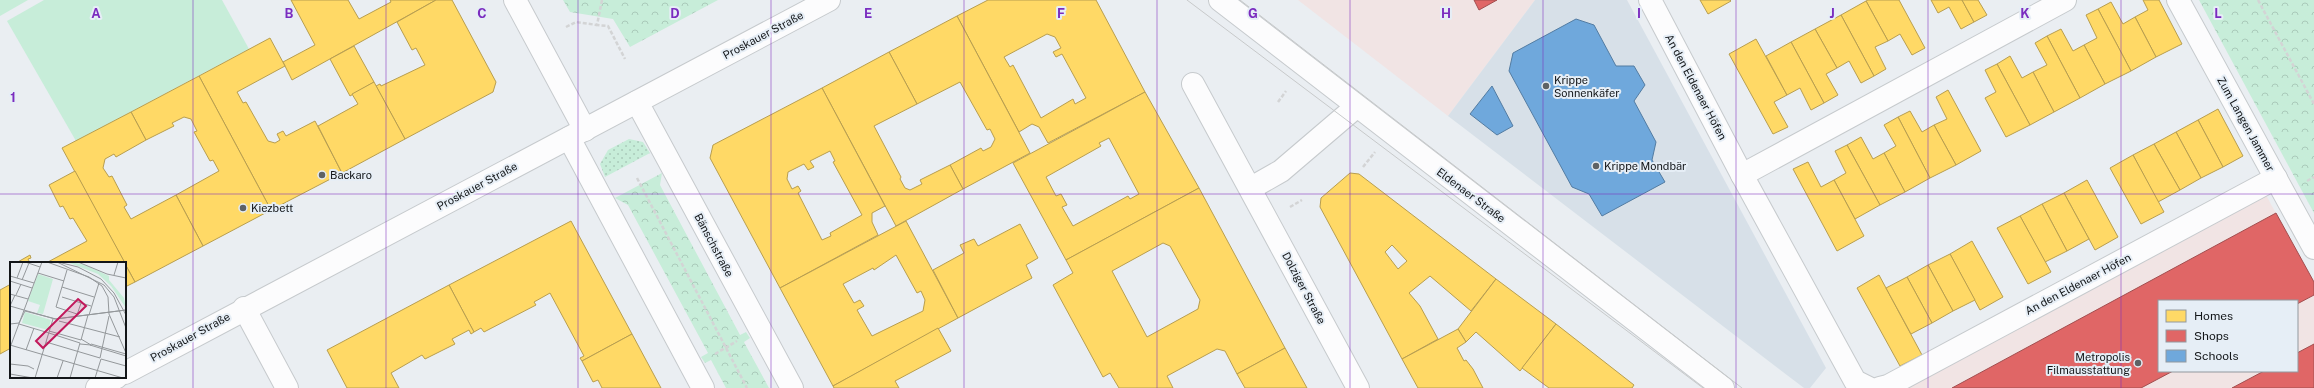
<svg xmlns="http://www.w3.org/2000/svg" width="2314" height="388" viewBox="0 0 2314 388" font-family="'Public Sans',sans-serif">
  <style>
    .commercial { fill: #f1e4e4; fill-rule: evenodd }
    .built { fill: #d7e0e8 }
    .grass { fill: url(#grass-dots) }
    .park { fill: url(#park-crowns) }
    .garden { fill: #c7edd9 }
    .homes { fill: #ffd966; stroke: #b89e4f; fill-rule: evenodd }
    .shops { fill: #e06666; stroke: #a24e4f }
    .schools { fill: #6fa8dc; stroke: #537ca2 }
    .lines { fill: none; stroke-linecap: round; stroke-linejoin: round }
    .minor-casing { stroke: #c6cacd; stroke-width: 24 }
    .tertiary-casing { stroke: #c6cacd; stroke-width: 24 }
    .path { stroke: #d3d4d5; stroke-width: 2.5; stroke-dasharray: 4 2; stroke-linecap: butt }
    .minor { stroke: #fcfcfd; stroke-width: 22 }
    .tertiary { stroke: #fcfcfd; stroke-width: 22 }
    .tram { stroke: #c7c9ca; stroke-width: 1 }
    .grid { fill: none; stroke: #7b2cbf; stroke-width: 1; stroke-opacity: 0.55 }
    .poi-dot { fill: #5e6265; stroke: #e6eef6; stroke-width: 1.5 }
    .labels { text-anchor: middle; dominant-baseline: central; stroke-width: 4; stroke-linejoin: round; paint-order: stroke }
    .street-label { font-size: 11px; fill: #131619; stroke: #e6eef6 }
    .poi-label { font-size: 11px; fill: #131619; stroke: #e6eef6; text-anchor: start }
    .inset-road { fill: none; stroke: #94989b; stroke-width: 1 }
    .view { fill: #c2185b; fill-opacity: 0.15; stroke: #c2185b; stroke-width: 2 }
    .inset-edge { fill: none; stroke: #131619; stroke-width: 2 }
    .grid-label { font-size: 13px; text-anchor: middle; font-weight: bold; fill: #7b2cbf; stroke: #e6eef6; stroke-width: 4; stroke-linejoin: round; paint-order: stroke }
  </style>
  <defs>
    <pattern id="grass-dots" width="8" height="8" patternUnits="userSpaceOnUse"><rect width="8" height="8" fill="#c7edd9"/><path d="M2 2h.1M6 6h.1" fill="none" stroke="#aacaba" stroke-width="1.8" stroke-linecap="round"/></pattern>
    <pattern id="park-crowns" width="20" height="18" patternUnits="userSpaceOnUse"><rect width="20" height="18" fill="#c7edd9"/><path d="M2 6a3 3 0 1 1 6 0M12 15a3 3 0 1 1 6 0" fill="none" stroke="#aacaba"/></pattern>
  </defs>
  <rect width="100%" height="100%" fill="#eaeef2"/>
  <g class="commercial">
    <path d="M1298 0H1535L1448 116Z"/>
    <path d="M2266 195 2314 284V388H1907ZM2159 301H2297V371H2159Z"/>
  </g>
  <path class="built" d="M1535 0H1627L1826 368 1810 388H1804L1448 116Z"/>
  <path class="grass" d="M629 139 643 142 650 153 605 177 600 164 608 150Z"/>
  <g class="park">
    <path d="M563 0H718L630 47 613 19 570 12Z"/>
    <path d="M2199 0H2314V213L2302 191Z"/>
    <path d="M662 173 660 185 740 335 746 332 750 338 744 342 745 344 769 388H726L711 360 705 363 701 357 708 353 628 205 615 198Z"/>
  </g>
  <g class="garden">
    <path d="M0 0H28L0 16Z"/>
    <path d="M44 0H222L249 49 76 141 7 21Z"/>
  </g>
  <g class="homes">
    <path d="M291 0H348L359 19 391 2 390 0H436L292 80 283 62 315 45Z"/>
    <path d="M436 0H452L496 82 493 92 405 139 376 86 380 84 381 86 425 65 416 48 412 50 397 22Z"/>
    <path d="M988 0H1096L1145 92 1048 143 1039 127 1032 124 1019 132 957 16ZM1047 34 1055 37 1061 48 1053 52 1056 57 1062 54 1086 98 1075 104 1073 99 1041 118 1013 65 1010 67 1004 57Z"/>
    <path d="M1700 0H1730L1731 1 1708 14Z"/>
    <path d="M1868 0H1899L1925 48 1912 55 1900 34 1888 41 1866 1Z"/>
    <path d="M1931 0H1962L1974 22 1961 29 1949 7 1938 13Z"/>
    <path d="M1962 0H1978L1987 15 1974 22Z"/>
    <path d="M2143 0H2159L2182 44 2156 57 2135 17 2148 10Z"/>
    <path d="M1866 1 1888 41 1875 47 1886 69 1874 76 1841 15Z"/>
    <path d="M2111 2 2123 24 2135 17 2156 57 2131 71 2098 9Z"/>
    <path d="M2098 9 2131 71 2105 84 2084 45 2097 38 2086 15Z"/>
    <path d="M1841 15 1874 76 1861 83 1849 61 1837 68 1815 29Z"/>
    <path d="M957 16 1030 153 963 189 950 165 981 148 983 151 991 147 995 139 990 129 987 130 960 82 917 104 889 52Z"/>
    <path d="M1815 29 1837 68 1826 74 1838 95 1824 103 1791 42Z"/>
    <path d="M2061 29 2073 51 2084 45 2105 84 2080 98 2047 36Z"/>
    <path d="M2047 36 2080 98 2054 112 2033 72 2047 65 2035 43Z"/>
    <path d="M270 38 285 66 237 92 243 103 246 102 268 141 275 143 280 140 277 134 283 131 286 136 315 121 342 173 271 210 199 76Z"/>
    <path d="M1756 39 1787 95 1774 102 1788 127 1773 134 1729 54Z"/>
    <path d="M1791 42 1824 103 1811 110 1800 88 1787 95 1766 56Z"/>
    <path d="M354 46 374 82 350 96 330 59Z"/>
    <path d="M889 52 917 104 874 126 901 177 900 179 905 188 910 190 922 184 920 180 950 165 963 189 896 226 822 88Z"/>
    <path d="M2010 56 2022 78 2033 72 2054 112 2030 125 1997 64Z"/>
    <path d="M1997 64 2030 125 2006 137 1985 98 1996 92 1985 70Z"/>
    <path d="M199 76 271 210 203 246 176 195 219 171 213 160 210 161 194 132 197 131 191 119 184 117 172 123 174 126 146 140 131 112Z"/>
    <path d="M374 82 405 139 342 173 318 126 358 104 352 94Z"/>
    <path d="M822 88 885 206 872 213V222L878 235 780 288 710 158 713 145ZM830 151 835 161 833 162 862 215 830 233 831 236 822 240 798 193 801 191 798 186 792 189 787 179 788 172 804 164 808 170 814 167 810 161Z"/>
    <path d="M1948 90 1981 151 1956 165 1934 125 1947 119 1936 97Z"/>
    <path d="M1145 92 1199 188 1066 260 1013 163ZM1109 138 1139 194 1130 199 1128 196 1073 226 1062 207 1067 205 1061 194 1056 196 1046 177 1101 146 1099 143Z"/>
    <path d="M2218 109 2243 156 2223 167 2198 120Z"/>
    <path d="M1910 111 1922 132 1934 125 1956 165 1930 178 1898 117Z"/>
    <path d="M131 112 146 140 116 157 114 154 105 159 103 168 109 177 112 176 127 205 124 207 131 219 176 195 203 246 135 282 62 148Z"/>
    <path d="M1898 117 1930 178 1905 192 1884 153 1896 146 1884 125Z"/>
    <path d="M2198 120 2223 167 2201 178 2176 132Z"/>
    <path d="M2176 132 2201 178 2180 190 2154 144Z"/>
    <path d="M1861 137 1873 159 1884 153 1905 192 1880 205 1847 145Z"/>
    <path d="M2154 144 2180 190 2158 202 2133 155Z"/>
    <path d="M1847 145 1880 205 1855 219 1834 180 1846 173 1835 151Z"/>
    <path d="M2133 155 2164 212 2141 224 2110 168Z"/>
    <path d="M1808 162 1821 187 1834 180 1864 236 1837 251 1793 169Z"/>
    <path d="M75 171 125 263H46L87 241 73 218 70 219 63 206 60 207 49 185Z"/>
    <path d="M1350 173 1359 174 1496 279 1471 311 1430 276 1409 293 1420 306 1438 339 1402 359 1320 207 1321 198ZM1392 245 1407 261 1398 269 1385 252Z"/>
    <path d="M2087 180 2118 237 2095 250 2064 193Z"/>
    <path d="M1199 188 1285 348 1237 374 1225 351 1217 349 1167 376 1173 388H1119L1110 373 1103 377 1053 285 1073 273 1066 260ZM1163 243 1170 246 1200 300 1198 309 1147 337 1112 271Z"/>
    <path d="M2064 193 2089 239 2067 251 2042 204Z"/>
    <path d="M2042 204 2067 251 2045 262 2020 216Z"/>
    <path d="M2020 216 2051 272 2028 284 1997 228Z"/>
    <path d="M571 221 632 334 582 361 580 358 584 356 550 293 534 302 536 305 484 332 481 328 474 332 449 285Z"/>
    <path d="M906 221 958 318 833 386 780 288ZM896 255 917 293 921 291 925 300 923 311 872 336 857 310 864 306 860 300 854 303 843 284 873 268 874 270Z"/>
    <path d="M1020 224 1038 258 1026 265 1032 278 958 318 933 270 964 253 960 245 974 239 978 246Z"/>
    <path d="M1972 241 2003 297 1980 310 1950 254Z"/>
    <path d="M1950 254 1975 300 1953 311 1928 265Z"/>
    <path d="M30 255 31 258 28 259 30 263H16Z"/>
    <path d="M125 264 135 282 125 287Z"/>
    <path d="M1928 265 1953 311 1932 323 1907 277Z"/>
    <path d="M1879 275 1922 355 1900 366 1857 288Z"/>
    <path d="M1907 277 1932 323 1911 334 1886 288Z"/>
    <path d="M1496 279 1556 324 1520 371 1476 332 1466 342 1458 329Z"/>
    <path d="M11 284V348L0 354V290Z"/>
    <path d="M449 285 474 332 471 334 469 330 452 339 455 344 425 359 422 355 391 373 399 388H347L327 350Z"/>
    <path d="M1556 324 1634 385 1632 388H1549L1522 368Z"/>
    <path d="M938 328 951 351 895 381 899 388H834L833 386Z"/>
    <path d="M1458 329 1466 342 1457 348 1464 361 1466 360 1473 369 1483 388H1418L1402 359Z"/>
    <path d="M632 334 661 388H602L598 380 593 382 582 361Z"/>
    <path d="M1285 348 1307 388H1245L1237 374Z"/>
  </g>
  <g class="shops">
    <path d="M1474 0H1497L1479 10Z"/>
    <path d="M2276 213 2314 282V295L2297 304V301H2159V371H2173L2141 388H1952Z"/>
    <path d="M2314 344V388H2232L2264 371H2297V353Z"/>
  </g>
  <g class="schools">
    <path d="M1576 19 1594 25 1616 66H1634L1645 85 1634 101 1656 142 1652 160 1665 182 1602 216 1589 194 1572 187 1509 71 1513 53Z"/>
    <path d="M1492 86 1513 126 1497 135 1470 114Z"/>
  </g>
  <g class="lines">
    <g class="minor-casing">
      <g id="minor">
        <path d="M515 0 585 130"/>
        <path d="M1650 0 1742 175 1855 381 1869 388"/>
        <path d="M2178 0 2314 248"/>
        <path d="M1193 84 1358 388"/>
        <path d="M637 102 792 388"/>
        <path d="M569 138 703 388"/>
        <path d="M1742 175 2065 0"/>
        <path d="M1251 188 1281 171 1356 107"/>
        <path d="M244 308 287 388"/>
        <path d="M1880 388 1888 386 2276 178"/>
      </g>
    </g>
    <g class="tertiary-casing">
      <g id="tertiary">
        <path d="M1220 0 1723 388"/>
        <path d="M125 373 829 0"/>
        <path d="M97 388 117 377"/>
      </g>
    </g>
    <g class="path">
      <path d="M602 0 597 25 608 26 625 59"/>
      <path d="M2258 0 2314 104"/>
      <path d="M566 27 576 22 597 25"/>
      <path d="M1278 102 1286 91"/>
      <path d="M1363 167 1375 152"/>
      <path d="M637 178 747 388"/>
      <path d="M2307 181 2314 177"/>
      <path d="M1290 207 1302 200"/>
      <path d="M715 354 737 341"/>
    </g>
    <use href="#minor" class="minor"/>
    <use href="#tertiary" class="tertiary"/>
    <g class="tram">
      <path d="M1187 0 1703 388"/>
      <path d="M1240 0 1742 388"/>
    </g>
  </g>
  <path class="grid" d="M193 0V388M386 0V388M578 0V388M771 0V388M964 0V388M1157 0V388M1350 0V388M1543 0V388M1736 0V388M1928 0V388M2121 0V388M0 194H2314"/>
  <g class="poi-dot">
    <circle cx="1546" cy="86" r="4"/>
    <circle cx="1596" cy="166" r="4"/>
    <circle cx="322" cy="175" r="4"/>
    <circle cx="243" cy="208" r="4"/>
    <circle cx="2138" cy="363" r="4"/>
  </g>
  <g class="labels">
    <g class="street-label">
      <text transform="translate(763 35) rotate(-28)">Proskauer Straße</text>
      <text transform="translate(1696 87) rotate(62)">An den Eldenaer Höfen</text>
      <text transform="translate(2246 124) rotate(61)">Zum Langen Jammer</text>
      <text transform="translate(477 186) rotate(-28)">Proskauer Straße</text>
      <text transform="translate(1471 195) rotate(37)">Eldenaer Straße</text>
      <text transform="translate(714 245) rotate(62)">Bänschstraße</text>
      <text transform="translate(2078 284) rotate(-28)">An den Eldenaer Höfen</text>
      <text transform="translate(1304 288) rotate(62)">Dolziger Straße</text>
      <text transform="translate(190 337) rotate(-29)">Proskauer Straße</text>
    </g>
    <g class="poi-label">
      <text x="1554" y="80">Krippe<tspan x="1554" dy="13">Sonnenkäfer</tspan></text>
      <text x="1604" y="166">Krippe Mondbär</text>
      <text x="330" y="175">Backaro</text>
      <text x="251" y="208">Kiezbett</text>
      <text x="2130" y="357" text-anchor="end">Metropolis<tspan x="2130" dy="13">Filmausstattung</tspan></text>
    </g>
  </g>
  <g transform="translate(10 262)">
    <rect width="116" height="116" fill="#eaeef2"/>
    <path d="M57 0 73 2 99 14V18L114 36 116 46 101 24 88 12Z" fill="#c7edd9"/>
    <path d="M28 12 43 17 33 52 27 51 30 43 18 39ZM15 50 41 58 38 68 12 61Z" fill="#c7edd9"/>
    <path class="inset-road" d="M15 0 30 5M37 0 79 15 92 24 98 35 99 52 116 91M47 0 94 23 104 35 116 66M48 0 68 5 91 17 104 31 116 53M68 0 97 12 116 16M57 8 46 45 67 52M28 11 54 19M104 13 108 0M0 14 24 21M7 16 13 0M12 18 19 1M0 19 22 26M52 25 84 35M0 32 18 37M6 33 11 22M52 35 81 44M0 44 45 57 116 48M0 44 5 33M67 53 71 41M79 53 89 21M49 59 110 75M0 62 9 61 15 49 46 57 116 48M9 62 39 71M39 69 71 78 78 53M39 71 70 81 60 116M36 80 90 96 99 54M70 82 81 83 71 77M81 82 116 92M0 83 113 116M1 83 32 0M80 83 116 94M16 88 24 66M0 102 18 104 24 107M0 112 23 116M25 116 43 57M47 116 53 99M85 116 91 97 116 104"/>
    <path class="view" d="M68 37 76 44 33 86 26 79Z"/>
    <rect width="116" height="116" class="inset-edge"/>
  </g>
  <g class="grid-label">
    <text x="96" y="18">A</text>
    <text x="289" y="18">B</text>
    <text x="482" y="18">C</text>
    <text x="675" y="18">D</text>
    <text x="868" y="18">E</text>
    <text x="1061" y="18">F</text>
    <text x="1253" y="18">G</text>
    <text x="1446" y="18">H</text>
    <text x="1639" y="18">I</text>
    <text x="1832" y="18">J</text>
    <text x="2025" y="18">K</text>
    <text x="2218" y="18">L</text>
    <text x="13" y="102">1</text>
  </g>
  <rect x="2158" y="300" width="140" height="72" fill="#e6eef6" stroke="#92989e"/>
  <rect x="2166" y="310" width="20" height="12" fill="#ffd966" stroke="#92989e"/>
  <text x="2194" y="320" font-size="12" fill="#131619">Homes</text>
  <rect x="2166" y="330" width="20" height="12" fill="#e06666" stroke="#92989e"/>
  <text x="2194" y="340" font-size="12" fill="#131619">Shops</text>
  <rect x="2166" y="350" width="20" height="12" fill="#6fa8dc" stroke="#92989e"/>
  <text x="2194" y="360" font-size="12" fill="#131619">Schools</text>
</svg>
